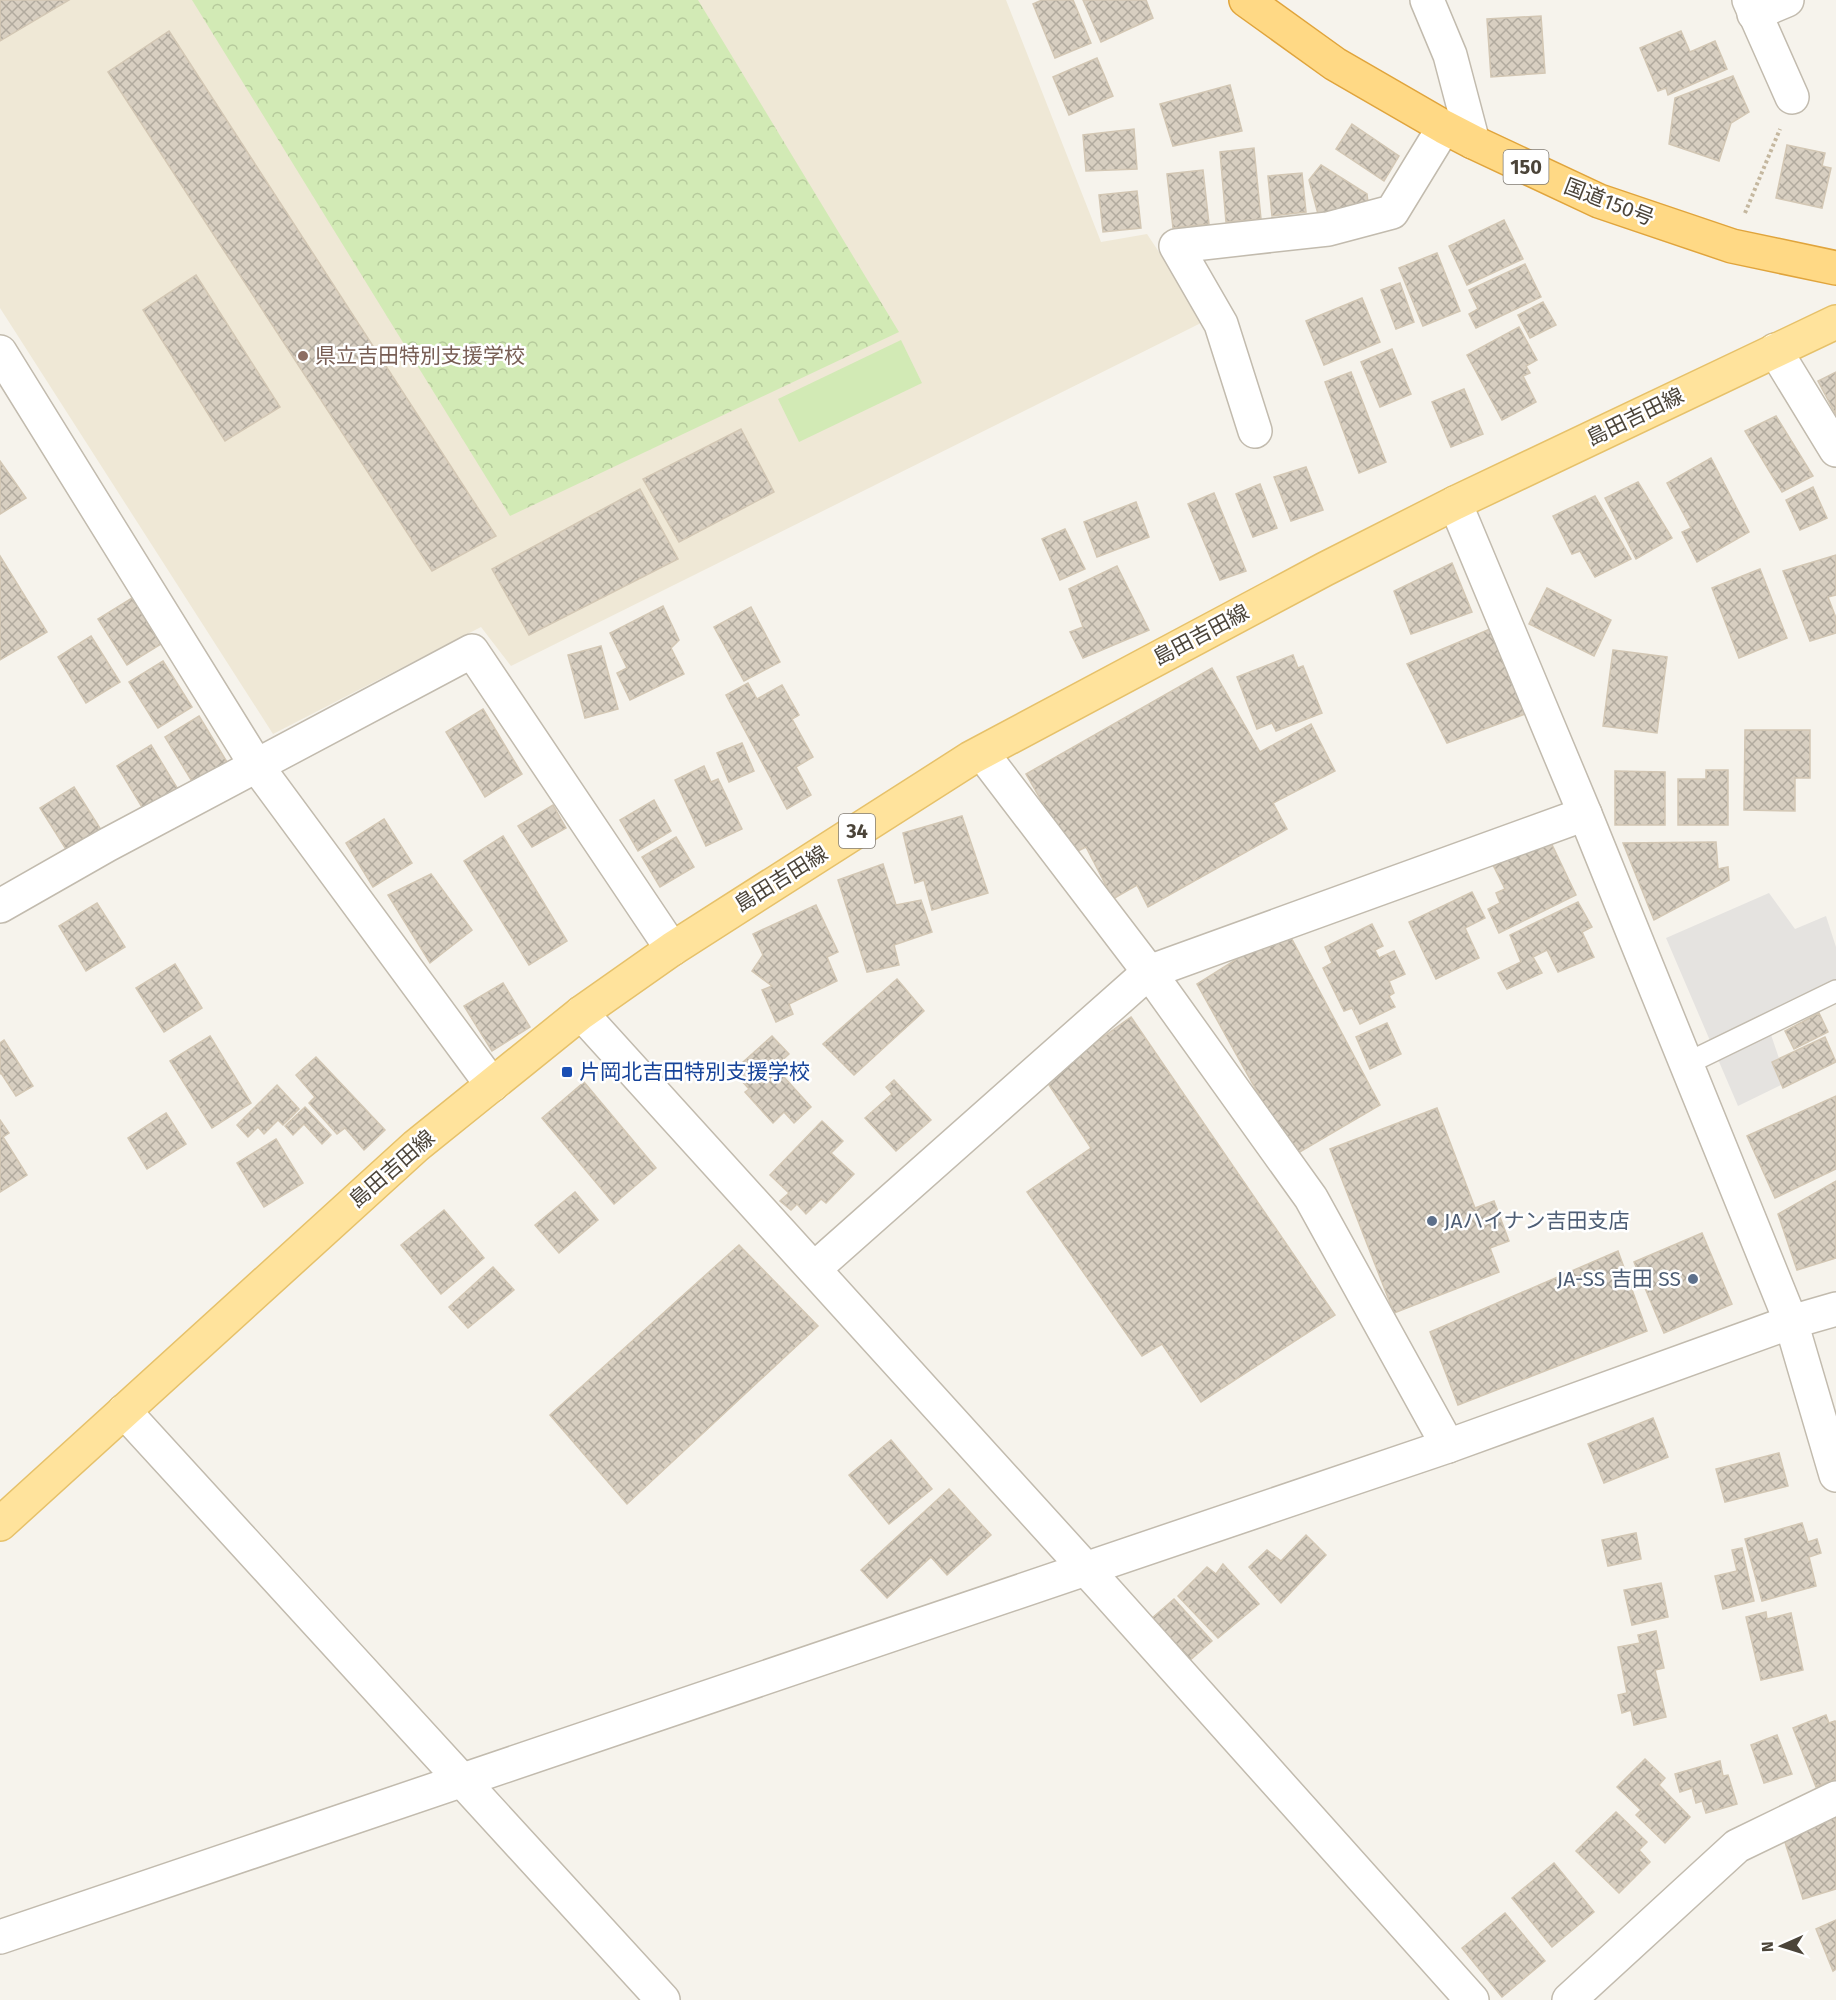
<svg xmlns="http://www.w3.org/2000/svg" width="1836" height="2000" viewBox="0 0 1836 2000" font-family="'Fira Sans','Noto Sans JP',sans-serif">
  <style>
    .education { fill: #efe8d6 }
    .forest { fill: url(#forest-crowns) }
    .pitch { fill: #d2eab5 }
    .parking { fill: #e5e3e0 }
    .building { fill: url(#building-cross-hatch); stroke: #d3c7b4; stroke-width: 1.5 }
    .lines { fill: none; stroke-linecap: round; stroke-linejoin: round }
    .service-casing { stroke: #c2bbae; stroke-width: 24 }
    .minor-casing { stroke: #c2bbae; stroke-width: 36 }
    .tertiary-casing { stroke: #c2bbae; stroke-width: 36 }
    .primary-casing { stroke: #e6c16a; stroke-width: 36 }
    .trunk-casing { stroke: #e0a43c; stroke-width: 36 }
    .path { stroke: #c4b79f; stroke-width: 4; stroke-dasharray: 3 3; stroke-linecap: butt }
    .service { stroke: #fff; stroke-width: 21 }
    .minor { stroke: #fff; stroke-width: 33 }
    .tertiary { stroke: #fff; stroke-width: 33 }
    .primary { stroke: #ffe39c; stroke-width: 33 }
    .trunk { stroke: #ffd985; stroke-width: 33 }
    .education-dot { fill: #8d6e63; stroke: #fff; stroke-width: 2 }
    .transit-dot { fill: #1a4fb4; stroke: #fff; stroke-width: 2 }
    .service-dot { fill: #5c6f8a; stroke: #fff; stroke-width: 2 }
    .labels { text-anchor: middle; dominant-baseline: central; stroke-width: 5; stroke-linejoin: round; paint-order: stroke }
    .shield { fill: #fff; stroke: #817c74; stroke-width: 1.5 }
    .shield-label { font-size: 20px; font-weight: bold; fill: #4b4439 }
    .street-label { font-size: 21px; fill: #4b4439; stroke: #fff }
    .education-label { font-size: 21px; fill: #785e54; stroke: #fff; text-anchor: start }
    .transit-label { font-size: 21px; fill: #164399; stroke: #fff; text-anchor: start }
    .service-label { font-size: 21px; fill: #4e5e75; stroke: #fff; text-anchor: start }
  </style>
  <defs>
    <pattern id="forest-crowns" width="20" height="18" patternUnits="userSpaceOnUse" patternTransform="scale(1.5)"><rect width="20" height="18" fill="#d2eab5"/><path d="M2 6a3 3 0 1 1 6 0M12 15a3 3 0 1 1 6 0" fill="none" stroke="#b6ca9c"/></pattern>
    <pattern id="building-cross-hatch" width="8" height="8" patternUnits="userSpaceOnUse" patternTransform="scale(1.5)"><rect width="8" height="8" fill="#d8cfc1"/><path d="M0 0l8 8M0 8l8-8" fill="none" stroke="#b1aa9e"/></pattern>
  </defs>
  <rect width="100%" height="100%" fill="#f6f3ec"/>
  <path class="education" d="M0 0H1006L1101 242 1147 234 1205 321 511 666 481 627 273 734 0 308Z"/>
  <path class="forest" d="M192 0H698L899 332 510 516Z"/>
  <path class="pitch" d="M901 340 922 383 799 442 778 399Z"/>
  <path class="parking" d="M1769 893 1795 929 1826 916 1836 947V992L1768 1026 1787 1082 1738 1106 1666 938Z"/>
  <g class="building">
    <path d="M0 0H69L0 41Z"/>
    <path d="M1042 0H1073L1091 43 1055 58 1033 4Z"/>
    <path d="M1083 0H1146L1153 18 1101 42Z"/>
    <path d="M1541 16 1545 73 1491 77 1487 19Z"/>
    <path d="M169 31 496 536 432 571 108 72Z"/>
    <path d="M1681 31 1690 52 1715 41 1727 69 1668 95 1666 88 1658 91 1640 48Z"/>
    <path d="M1097 58 1113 96 1069 115 1053 77Z"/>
    <path d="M1733 76 1749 112 1731 123 1719 161 1669 144 1675 98Z"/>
    <path d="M1230 85 1242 131 1173 146 1160 104Z"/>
    <path d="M1352 124 1399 156 1384 181 1336 149Z"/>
    <path d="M1134 129 1137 169 1086 171 1083 135Z"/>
    <path d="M1787 145 1825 153 1822 166 1831 168 1822 208 1776 198Z"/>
    <path d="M1254 148 1261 219 1226 222 1220 152Z"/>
    <path d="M1321 165 1367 194 1368 203 1318 214 1309 180Z"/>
    <path d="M1203 170 1209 224 1173 228 1167 174Z"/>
    <path d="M1302 173 1306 212 1272 216 1268 176Z"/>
    <path d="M1137 191 1141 228 1103 232 1099 195Z"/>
    <path d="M1504 220 1523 259 1467 285 1449 246Z"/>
    <path d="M1437 253 1460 311 1423 326 1399 268Z"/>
    <path d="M1525 264 1541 297 1476 328 1469 314 1478 309 1469 290Z"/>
    <path d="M196 275 280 407 225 441 143 310Z"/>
    <path d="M1400 283 1414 322 1396 329 1381 290Z"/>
    <path d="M1362 298 1380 342 1324 365 1306 321Z"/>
    <path d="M1543 302 1556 325 1530 338 1518 315Z"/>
    <path d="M1519 327 1537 360 1526 366 1530 373 1523 376 1536 402 1502 420 1467 355Z"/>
    <path d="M1392 349 1411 394 1380 407 1361 362Z"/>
    <path d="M1351 372 1386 462 1359 473 1325 382Z"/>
    <path d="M1836 372V415L1818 381Z"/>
    <path d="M1464 389 1483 434 1451 447 1432 402Z"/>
    <path d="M1776 416 1813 476 1782 492 1745 431Z"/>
    <path d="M741 429 774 492 679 542 643 479Z"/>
    <path d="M1711 458 1749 532 1697 562 1682 532 1691 528 1667 483Z"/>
    <path d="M0 461 26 498 0 514Z"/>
    <path d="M1306 467 1323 510 1291 521 1274 477Z"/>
    <path d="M1638 482 1672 538 1636 559 1605 498Z"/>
    <path d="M1260 484 1277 528 1253 537 1236 494Z"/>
    <path d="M1813 487 1827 518 1800 530 1786 500Z"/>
    <path d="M640 489 678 559 529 635 492 569Z"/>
    <path d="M1214 493 1246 571 1220 580 1188 504Z"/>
    <path d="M1595 496 1631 559 1595 577 1580 551 1572 554 1553 516Z"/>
    <path d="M1136 502 1149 537 1097 557 1084 522Z"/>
    <path d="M1065 529 1085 569 1060 580 1042 539Z"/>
    <path d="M1836 555V595L1828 597 1836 618V633L1810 641 1783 571Z"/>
    <path d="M0 556 47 632 0 660Z"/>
    <path d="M1452 563 1472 612 1411 634 1394 591Z"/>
    <path d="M1117 566 1149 630 1083 658 1070 632 1083 627 1069 589Z"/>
    <path d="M1760 569 1787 638 1739 658 1712 588Z"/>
    <path d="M1547 588 1611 620 1594 656 1529 624Z"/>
    <path d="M132 598 161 644 127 665 98 619Z"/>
    <path d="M663 606 679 640 671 648 684 674 630 700 617 673 627 668 610 633Z"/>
    <path d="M751 607 780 662 744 681 714 627Z"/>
    <path d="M1490 629 1525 714 1447 743 1407 664Z"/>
    <path d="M91 636 120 682 86 703 58 657Z"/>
    <path d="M601 646 618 709 585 718 568 655Z"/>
    <path d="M1613 650 1667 657 1657 733 1603 726Z"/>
    <path d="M1293 655 1298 668 1303 666 1322 713 1276 731 1272 723 1257 729 1237 677Z"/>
    <path d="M163 661 192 707 158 728 129 682Z"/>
    <path d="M1212 668 1260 752 1311 724 1335 771 1273 803 1287 829 1148 907 1137 885 1113 899 1086 847 1072 854 1026 774Z"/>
    <path d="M748 683 757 699 782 685 799 715 792 719 813 757 796 767 811 795 787 809 726 695Z"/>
    <path d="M483 709 522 774 485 797 446 732Z"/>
    <path d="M199 716 227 762 193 783 165 737Z"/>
    <path d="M1745 730H1810V778H1795V811L1744 810Z"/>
    <path d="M742 743 754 771 729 782 717 753Z"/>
    <path d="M151 745 179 791 145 812 117 766Z"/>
    <path d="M704 766 711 782 718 779 742 829 706 846 675 780Z"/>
    <path d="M1706 770H1728V825H1678V779H1706Z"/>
    <path d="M1615 771 1665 772V825H1615Z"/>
    <path d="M74 787 103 833 69 854 40 808Z"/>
    <path d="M654 800 671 831 638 851 620 820Z"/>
    <path d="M553 805 566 828 532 847 518 826Z"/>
    <path d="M962 816 988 893 932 910 924 880 915 883 903 833Z"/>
    <path d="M384 819 412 863 373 887 346 843Z"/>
    <path d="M1545 830 1576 895 1499 933 1488 909 1500 903 1496 893 1505 889 1489 857Z"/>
    <path d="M503 836 567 941 529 965 464 861Z"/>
    <path d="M676 837 694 867 660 887 642 857Z"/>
    <path d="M1716 842 1718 869 1728 867 1729 880 1654 920 1623 843Z"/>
    <path d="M883 864 896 905 921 900 932 932 894 945 899 965 867 972 838 880Z"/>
    <path d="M431 874 472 930 430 963 388 895Z"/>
    <path d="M1472 892 1485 918 1465 928 1479 958 1436 979 1409 922Z"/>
    <path d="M1578 902 1592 927 1582 932 1594 957 1558 972 1547 950 1533 957 1542 973 1507 989 1498 973 1521 962 1510 935Z"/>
    <path d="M97 903 125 947 86 971 59 926Z"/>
    <path d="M816 905 838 952 827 957 837 981 789 1004 793 1014 776 1022 762 990 772 986 752 971 763 955 753 934Z"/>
    <path d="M1372 924 1383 946 1375 950 1379 958 1394 951 1405 974 1389 981 1394 993 1389 996 1395 1007 1360 1024 1352 1008 1344 1011 1323 968 1332 963 1325 947Z"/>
    <path d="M1286 928 1380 1105 1293 1156 1197 984Z"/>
    <path d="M175 964 202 1008 164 1032 136 988Z"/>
    <path d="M897 979 924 1011 854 1075 823 1044Z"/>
    <path d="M503 983 530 1027 492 1051 464 1006Z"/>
    <path d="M1819 1013 1828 1032 1794 1049 1785 1031Z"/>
    <path d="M1131 1017 1335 1315 1201 1402 1162 1344 1142 1356 1027 1192 1091 1148 1045 1079Z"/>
    <path d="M1387 1023 1401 1054 1370 1069 1356 1037Z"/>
    <path d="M210 1036 251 1103 212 1128 170 1061Z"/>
    <path d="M772 1036 789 1054 775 1067 811 1107 794 1123 784 1112 773 1123 745 1092 749 1089 733 1071Z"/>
    <path d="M1825 1037 1836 1062 1783 1088 1772 1062Z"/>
    <path d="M4 1040 33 1086 16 1096 1 1073 0 1074V1043Z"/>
    <path d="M316 1057 385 1130 364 1150 345 1128 337 1134 309 1103 315 1097 296 1075Z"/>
    <path d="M894 1080 931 1120 896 1151 865 1118 892 1094 886 1087Z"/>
    <path d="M584 1082 656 1168 614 1204 542 1118Z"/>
    <path d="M277 1085 299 1109 283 1125 278 1120 264 1134 258 1127 248 1137 237 1125Z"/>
    <path d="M1836 1096V1169L1775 1198 1747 1136Z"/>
    <path d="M305 1107 331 1135 322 1144 304 1124 293 1135 285 1126Z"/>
    <path d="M1437 1108 1475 1208 1494 1201 1509 1241 1490 1248 1499 1272 1394 1313 1330 1149Z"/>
    <path d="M166 1113 186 1144 147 1169 128 1138Z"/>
    <path d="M0 1120 9 1133 3 1137 27 1175 0 1192Z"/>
    <path d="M822 1121 843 1141 831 1153 854 1174 826 1203 821 1199 806 1214 797 1204 791 1210 780 1201 789 1193 770 1175Z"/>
    <path d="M276 1139 303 1183 264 1207 237 1163Z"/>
    <path d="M1836 1181V1258L1797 1270 1778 1214Z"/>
    <path d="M575 1192 598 1220 559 1253 535 1225Z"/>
    <path d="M444 1210 484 1258 441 1294 401 1245Z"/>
    <path d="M1702 1233 1732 1304 1664 1333 1634 1262Z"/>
    <path d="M739 1245 818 1326 627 1504 550 1415Z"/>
    <path d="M1618 1251 1647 1331 1458 1405 1430 1332Z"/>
    <path d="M493 1267 514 1290 468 1328 449 1307Z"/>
    <path d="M1653 1418 1668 1457 1604 1483 1588 1444Z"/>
    <path d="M891 1440 932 1489 889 1524 849 1475Z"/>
    <path d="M1779 1453 1788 1486 1725 1502 1716 1469Z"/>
    <path d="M949 1489 991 1535 947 1575 931 1557 887 1598 861 1570Z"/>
    <path d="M1802 1523 1808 1542 1817 1539 1821 1553 1809 1557 1816 1586 1762 1601 1745 1539Z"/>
    <path d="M1636 1533 1641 1559 1608 1566 1602 1540Z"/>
    <path d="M1306 1535 1326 1555 1281 1603 1249 1567 1267 1550 1281 1561Z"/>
    <path d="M1742 1548 1754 1601 1723 1609 1715 1576 1737 1571 1732 1550Z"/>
    <path d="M1223 1564 1259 1604 1218 1638 1178 1596 1207 1567 1216 1574Z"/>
    <path d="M1661 1583 1668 1617 1632 1625 1624 1590Z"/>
    <path d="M1174 1599 1212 1641 1188 1662 1151 1619Z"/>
    <path d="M1766 1612 1767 1619 1791 1613 1803 1670 1761 1680 1746 1617Z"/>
    <path d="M1656 1631 1664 1668 1655 1670 1666 1717 1634 1725 1631 1710 1622 1713 1618 1695 1627 1693 1618 1647 1640 1643 1638 1635Z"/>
    <path d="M1826 1715 1829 1723 1835 1721 1836 1723V1779L1816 1787 1793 1728Z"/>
    <path d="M1777 1735 1792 1774 1764 1783 1751 1745Z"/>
    <path d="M1645 1759 1665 1778 1659 1785 1690 1817 1665 1843 1636 1815 1641 1810 1617 1787Z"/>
    <path d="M1720 1761 1723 1776 1728 1775 1737 1804 1706 1813 1702 1801 1696 1803 1692 1788 1680 1792 1675 1774Z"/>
    <path d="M1616 1812 1647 1842 1639 1850 1650 1862 1619 1893 1576 1851Z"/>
    <path d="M1836 1816V1889L1803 1899 1783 1836Z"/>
    <path d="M1554 1863 1594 1912 1552 1947 1512 1898Z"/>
    <path d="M1505 1913 1545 1961 1502 1997 1462 1948Z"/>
    <path d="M1836 1920V1969L1833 1971 1816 1929Z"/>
  </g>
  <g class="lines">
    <g class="service-casing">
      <path id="service" d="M1686 1064 1836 991"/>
    </g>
    <g class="minor-casing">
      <g id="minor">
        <path d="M1427 0 1450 55 1473 142"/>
        <path d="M1749 0 1792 97"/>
        <path d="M1754 14 1787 0"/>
        <path d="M1775 350 1836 450"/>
        <path d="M0 352 256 765 492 1085"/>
        <path d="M1255 431 1221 324 1176 246 1328 229 1392 212 1444 127"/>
        <path d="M982 753 1149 972 1311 1198 1448 1446"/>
        <path d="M0 906 107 845 472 651 672 949"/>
        <path d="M581 1013 1105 1590 1472 2000"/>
        <path d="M814 1269 1149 972 1585 814"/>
        <path d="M124 1411 663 2000"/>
        <path d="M0 1937 1448 1446 1791 1322 1836 1309"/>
        <path d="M1569 2000 1737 1846 1836 1798"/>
      </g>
    </g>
    <g class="tertiary-casing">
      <path id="tertiary" d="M1455 503 1585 814 1791 1322 1836 1475"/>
    </g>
    <g class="primary-casing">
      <path id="primary" d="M0 1524 416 1146 581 1013 672 949 971 758 1325 569 1455 503 1836 322"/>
    </g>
    <g class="trunk-casing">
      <path id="trunk" d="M1246 0 1335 64 1444 127 1473 142 1599 201 1732 246 1836 268"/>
    </g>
    <path class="path" d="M1745 213 1780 129"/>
    <use href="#service" class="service"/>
    <use href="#minor" class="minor"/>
    <use href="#tertiary" class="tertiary"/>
    <use href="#primary" class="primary"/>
    <use href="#trunk" class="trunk"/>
  </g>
  <circle class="education-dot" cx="303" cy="356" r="6"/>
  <rect class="transit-dot" x="561" y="1066" width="12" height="12" rx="3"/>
  <g class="service-dot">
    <circle cx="1432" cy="1221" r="6"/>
    <circle cx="1693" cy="1279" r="6"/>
  </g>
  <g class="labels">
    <g class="shield">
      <rect x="1503.5" y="150" width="45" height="34" rx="4.5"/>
      <rect x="839" y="814" width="36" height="34" rx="4.5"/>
    </g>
    <g class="shield-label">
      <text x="1526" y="167">150</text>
      <text x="857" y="831">34</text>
    </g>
    <g class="street-label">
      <text transform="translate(1609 202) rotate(21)">国道150号</text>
      <text transform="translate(1635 417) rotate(-26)">島田吉田線</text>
      <text transform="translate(1201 635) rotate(-28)">島田吉田線</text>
      <text transform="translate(781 879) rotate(-32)">島田吉田線</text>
      <text transform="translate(392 1169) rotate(-41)">島田吉田線</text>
    </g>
    <g class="education-label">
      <text x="315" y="356">県立吉田特別支援学校</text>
    </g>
    <g class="transit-label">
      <text x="579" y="1072">片岡北吉田特別支援学校</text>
    </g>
    <g class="service-label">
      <text x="1444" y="1221">JAハイナン吉田支店</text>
      <text x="1681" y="1279" text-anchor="end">JA-SS 吉田 SS</text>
    </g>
  </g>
  <g transform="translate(1782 1946) rotate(267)" stroke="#ffffff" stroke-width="4.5" paint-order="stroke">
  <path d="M0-4.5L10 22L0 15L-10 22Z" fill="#4b4439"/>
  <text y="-9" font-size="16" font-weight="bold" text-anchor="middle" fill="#4b4439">N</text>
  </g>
</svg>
